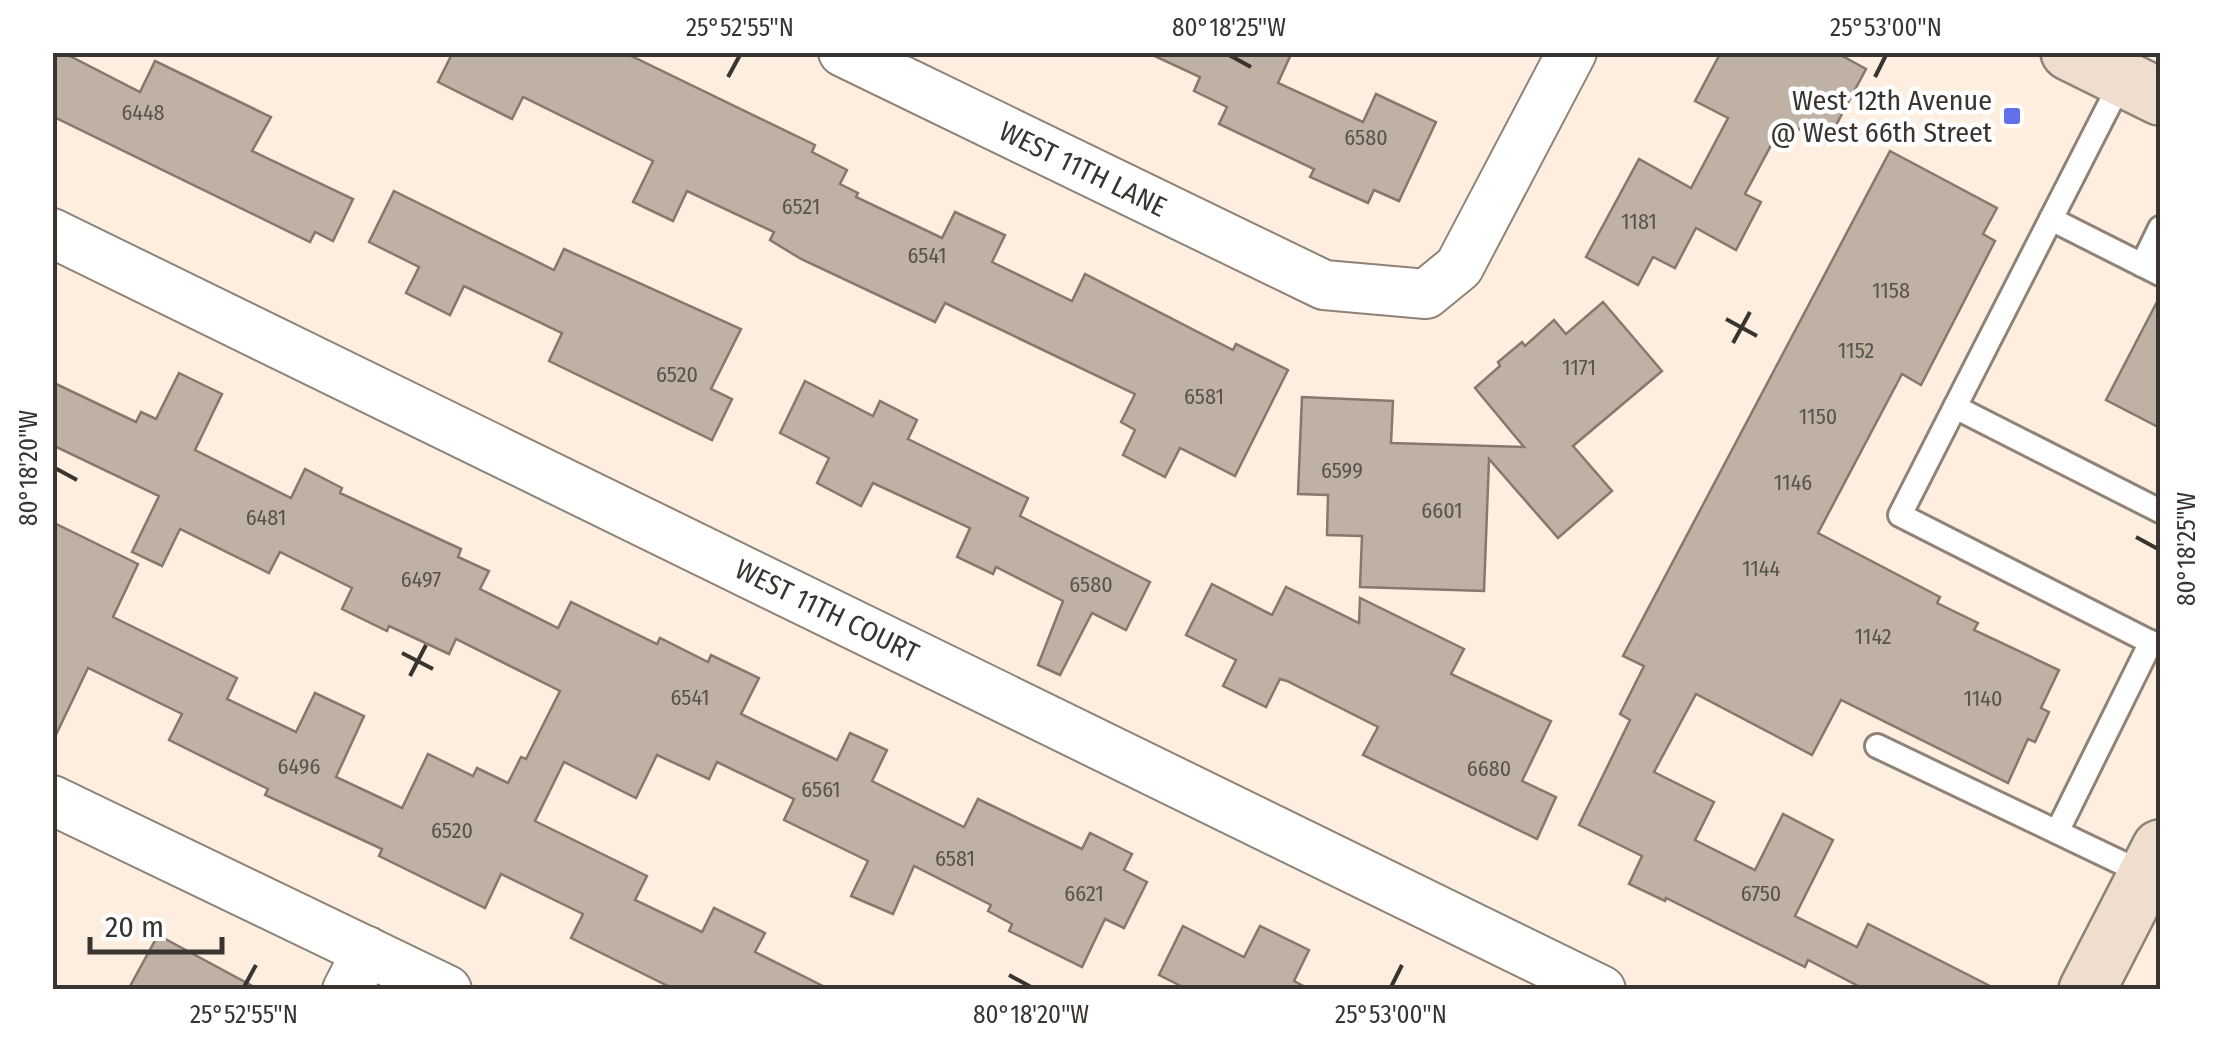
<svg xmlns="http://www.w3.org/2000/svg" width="2213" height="1042" viewBox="0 0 2213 1042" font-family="'Fira Sans Condensed',sans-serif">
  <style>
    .building { fill: #bfb1a4; stroke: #85786c; stroke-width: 2.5 }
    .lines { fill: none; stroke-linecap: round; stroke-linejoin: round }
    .lane-casing { stroke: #8f8276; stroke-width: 28 }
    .street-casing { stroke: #8f8276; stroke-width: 52 }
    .secondary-casing { stroke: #8f8276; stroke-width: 60 }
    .lane { stroke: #fff; stroke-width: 22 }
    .street { stroke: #fff; stroke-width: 48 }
    .secondary { stroke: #efdecd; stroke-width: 55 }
    .ticks { fill: none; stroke: #39342f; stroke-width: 4 }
    .poi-dot { fill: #6470e9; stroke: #fff; stroke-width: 4 }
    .labels { text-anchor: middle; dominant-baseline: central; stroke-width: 9; stroke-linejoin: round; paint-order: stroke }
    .number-label { font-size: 22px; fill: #5a534c }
    .poi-label { font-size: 28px; fill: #39342f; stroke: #fff; text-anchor: end }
    .street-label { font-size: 28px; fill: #39342f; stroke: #fff }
    .neatline { fill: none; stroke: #39342f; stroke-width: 4 }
    .ticks-label { font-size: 25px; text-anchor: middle; fill: #39342f }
  </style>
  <rect width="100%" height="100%" fill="#fdeee0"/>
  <g class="building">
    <path d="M52 52H62L140 92 155 61 271 117 252 151 353 199 333 241 315 232 310 242 52 116Z"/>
    <path d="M453 52H623L815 145 812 152 847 170 840 184 858 193 856 197 942 238 955 212 1005 235 992 262 1072 301 1085 274 1233 350 1236 344 1288 370 1235 476 1180 448 1165 477 1123 455 1135 430 1121 422 1135 394 945 303 935 322 801 259 770 240 774 232 687 191 673 221 633 202 653 161 523 97 512 119 438 82Z"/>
    <path d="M1146 52H1292L1278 83 1363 122 1376 94 1436 122 1399 201 1374 190 1368 203 1310 177 1314 169 1219 124 1227 107 1194 91 1200 77Z"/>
    <path d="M1721 52H1835L1866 69 1826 144 1784 121 1745 194 1761 202 1736 250 1696 228 1675 268 1653 257 1638 285 1586 257 1639 159 1691 188 1728 118 1695 101Z"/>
    <path d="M1890 151 1997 208 1983 234 1995 241 1921 385 1902 374 1818 533 1940 597 1937 603 1978 623 1974 630 2059 670 2041 708 2049 712 2035 742 2028 739 2008 783 1841 700 1812 755 1696 694 1654 772 1714 802 1695 840 1755 870 1783 814 1833 840 1795 916 1857 947 1868 924 1998 990H1866L1808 960 1805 967 1666 898 1665 901 1629 884 1642 856 1579 825 1630 720 1620 714 1644 666 1623 656Z"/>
    <path d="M394 191 554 270 564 249 741 329 711 389 732 399 712 440 549 361 562 333 464 286 450 315 406 293 419 267 369 242Z"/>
    <path d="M2160 296V428L2106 400Z"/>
    <path d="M1603 302 1662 371 1573 446 1612 491 1558 538 1489 459 1484 591 1360 587 1362 536 1327 535 1328 495 1298 494 1302 397 1393 401 1391 443 1524 447 1475 388 1500 366 1498 362 1522 342 1525 346 1554 320 1566 334Z"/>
    <path d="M179 373 222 394 195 450 291 498 305 469 342 488 340 493 461 549 458 557 489 571 480 589 558 628 571 602 657 644 660 638 708 662 711 655 759 678 741 714 837 760 850 733 887 750 872 781 964 827 978 799 1082 849 1090 833 1132 854 1124 870 1147 882 1124 928 1105 919 1082 967 1009 931 1012 924 988 911 991 905 914 866 893 914 851 896 868 861 784 820 794 799 717 762 709 779 657 755 636 798 564 762 535 821 647 876 635 900 702 932 714 908 765 933 755 952 831 990H676L571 938 583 914 501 874 485 908 379 856 382 849 265 795 268 789 169 740 182 714 88 668 52 743V522L138 564 113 617 237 678 227 699 296 732 315 693 364 716 336 777 402 808 428 754 473 776 477 768 508 783 521 757 526 759 560 691 456 639 449 654 389 626 387 631 342 609 352 588 280 552 269 573 180 529 162 566 132 552 159 496 52 445V382L136 422 141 412 156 419Z"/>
    <path d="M805 381 873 416 880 401 917 420 908 439 1028 498 1020 516 1150 582 1126 630 1092 613 1060 675 1038 665 1063 601 996 567 993 574 957 557 970 528 873 483 861 506 817 483 829 458 780 433Z"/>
    <path d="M1212 584 1272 615 1286 587 1359 623 1360 598 1464 649 1451 674 1551 721 1522 781 1556 797 1537 839 1363 755 1378 727 1287 681 1280 679 1266 707 1223 686 1236 660 1186 635Z"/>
    <path d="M1183 926 1244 957 1260 926 1309 950 1294 981 1311 990H1189L1159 975Z"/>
    <path d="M158 935 260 990H128Z"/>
  </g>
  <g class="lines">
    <g class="lane-casing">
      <g id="lane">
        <path d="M2123 78 1955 407 2160 511"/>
        <path d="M2051 219 2160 274"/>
        <path d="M2142 265 2160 228"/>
        <path d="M1955 407 1900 515 2160 647"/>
        <path d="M1877 746 2147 875"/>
        <path d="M2057 832 2151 642"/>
      </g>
    </g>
    <g class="street-casing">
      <g id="street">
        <path d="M843 52 1324 285 1426 294 1459 267 1572 52"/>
        <path d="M52 233 1601 990"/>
        <path d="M52 800 447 990"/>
        <path d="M347 990 367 951"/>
      </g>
    </g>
    <g class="secondary-casing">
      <g id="secondary">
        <path d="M2069 52 2160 97"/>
        <path d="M2087 990 2160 848"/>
      </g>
    </g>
    <use href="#lane" class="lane"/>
    <use href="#street" class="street"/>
    <use href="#secondary" class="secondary"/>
  </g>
  <path class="ticks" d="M1229 55 1251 67M728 77 740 55M1875 77 1886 55M1726 319 1757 336M1733 343 1750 312M55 468 77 480M2136 537 2158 549M402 653 433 669M410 676 426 645M1009 975 1031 987M244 987 256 965M1391 987 1402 965"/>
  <rect class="poi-dot" x="2002" y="106" width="20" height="20" rx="5"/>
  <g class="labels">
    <g class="number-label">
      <text x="143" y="112">6448</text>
      <text x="1366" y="137">6580</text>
      <text x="801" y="206">6521</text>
      <text x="1639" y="221">1181</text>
      <text x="927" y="255">6541</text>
      <text x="1891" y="290">1158</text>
      <text x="1856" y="350">1152</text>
      <text x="1579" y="367">1171</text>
      <text x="677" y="374">6520</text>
      <text x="1204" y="396">6581</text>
      <text x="1818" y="416">1150</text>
      <text x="1342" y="470">6599</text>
      <text x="1793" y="482">1146</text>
      <text x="1442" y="510">6601</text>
      <text x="266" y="517">6481</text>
      <text x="1761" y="568">1144</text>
      <text x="421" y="579">6497</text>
      <text x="1091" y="584">6580</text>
      <text x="1873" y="636">1142</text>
      <text x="690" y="697">6541</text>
      <text x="1983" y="698">1140</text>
      <text x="299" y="766">6496</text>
      <text x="1489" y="768">6680</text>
      <text x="821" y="789">6561</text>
      <text x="452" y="830">6520</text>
      <text x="955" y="858">6581</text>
      <text x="1084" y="893">6621</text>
      <text x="1761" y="893">6750</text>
    </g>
    <g class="poi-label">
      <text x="1992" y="100">West 12th Avenue<tspan x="1992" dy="32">@ West 66th Street</tspan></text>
    </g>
    <g class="street-label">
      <text transform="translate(1083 169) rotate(26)">WEST 11TH LANE</text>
      <text transform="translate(827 611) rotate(26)">WEST 11TH COURT</text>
    </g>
  </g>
  <rect width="2213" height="1042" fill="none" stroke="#ffffff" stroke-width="110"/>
  <path d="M90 937v15h132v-15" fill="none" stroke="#39342f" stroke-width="5"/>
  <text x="105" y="937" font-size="30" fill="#39342f" stroke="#ffffff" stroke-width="8" paint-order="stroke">20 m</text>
  <rect x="55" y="55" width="2103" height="932" class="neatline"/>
  <g class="ticks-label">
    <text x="740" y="36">25°52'55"N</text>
    <text x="1229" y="36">80°18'25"W</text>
    <text x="1886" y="36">25°53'00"N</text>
    <text transform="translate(28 468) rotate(-90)" y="9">80°18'20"W</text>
    <text transform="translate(2186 549) rotate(-90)" y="9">80°18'25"W</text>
    <text x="244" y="1023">25°52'55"N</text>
    <text x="1031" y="1023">80°18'20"W</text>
    <text x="1391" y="1023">25°53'00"N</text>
  </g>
</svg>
